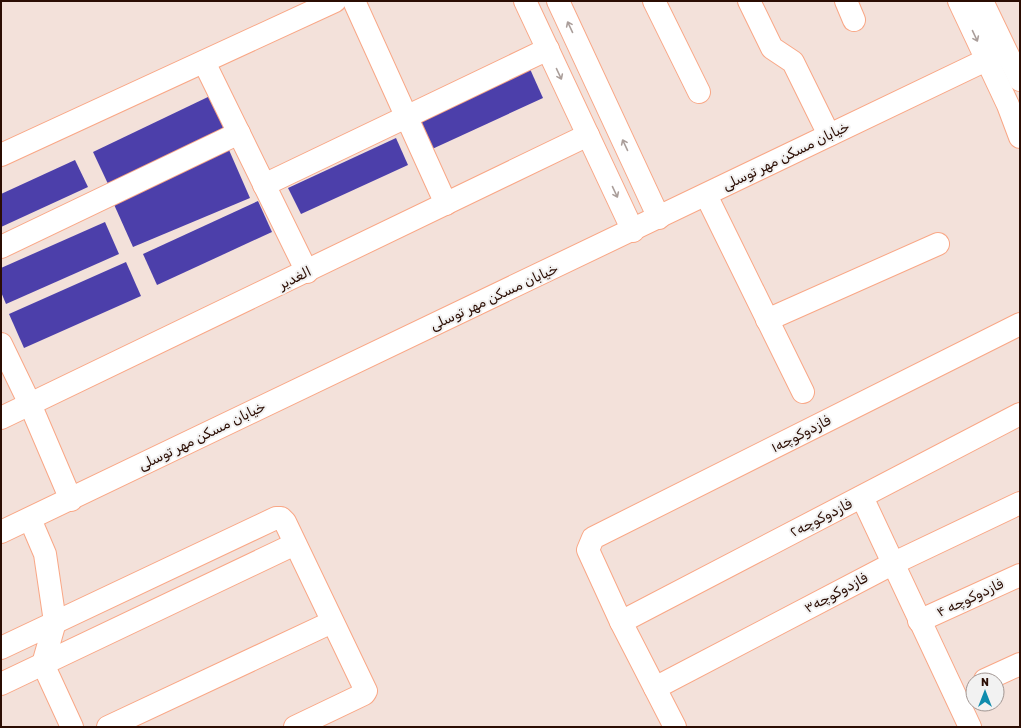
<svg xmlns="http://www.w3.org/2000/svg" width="1021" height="728" viewBox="0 0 1021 728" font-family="Rubik,'Noto Sans Arabic',sans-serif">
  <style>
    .building { fill: #4c3faa }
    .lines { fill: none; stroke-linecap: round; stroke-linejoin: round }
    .minor-casing { stroke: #f9a786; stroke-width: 24 }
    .major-casing { stroke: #f9a786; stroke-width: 24 }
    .minor { stroke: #fff; stroke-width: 22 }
    .major { stroke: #fff; stroke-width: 22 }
    .oneway { stroke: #aa9e9a }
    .labels { text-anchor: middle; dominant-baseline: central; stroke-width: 4; stroke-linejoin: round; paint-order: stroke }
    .street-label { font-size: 14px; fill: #2b0d03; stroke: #f2f2f2 }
  </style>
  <rect width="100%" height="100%" fill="#f3e1da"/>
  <g class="building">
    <path d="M530 69 543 98 430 150 417 121Z"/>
    <path d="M210 96 227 131 109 186 93 152Z"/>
    <path d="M396 138 408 165 301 214 288 188Z"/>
    <path d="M229 150 250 198 133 247 112 200Z"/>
    <path d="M75 160 88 187 1 227V194Z"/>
    <path d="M258 201 272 232 157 285 143 254Z"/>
    <path d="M105 222 119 254 6 304 1 292V268Z"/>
    <path d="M126 262 141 296 24 348 9 314Z"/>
  </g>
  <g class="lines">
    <g class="minor-casing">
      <g id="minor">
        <path d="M354 1 446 204"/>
        <path d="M525 1 633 231"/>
        <path d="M558 1 659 218"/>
        <path d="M654 1 699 92"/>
        <path d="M749 1 772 48 793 62 829 135"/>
        <path d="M846 1 854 20"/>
        <path d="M204 62 307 272"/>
        <path d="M1 155 335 1"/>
        <path d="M264 185 548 49"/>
        <path d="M706 195 803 392"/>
        <path d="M1 247 239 133"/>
        <path d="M767 320 938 244"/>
        <path d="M1 344 30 404 71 500"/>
        <path d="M1 418 588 135"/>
        <path d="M862 497 970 727"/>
        <path d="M30 519 45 554 55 622 43 664 72 727"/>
        <path d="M1 532 986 60"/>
        <path d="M919 621 1020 575"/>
        <path d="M621 622 1020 414"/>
        <path d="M1 648 276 518H281L285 522 366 691 364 694 295 727"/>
        <path d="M985 680 1020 664"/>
        <path d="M1 684 295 544"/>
        <path d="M655 688 892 564 1020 503"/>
        <path d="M108 727 332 622"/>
        <path d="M675 727 621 622 588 550 593 538 1020 324"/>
      </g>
    </g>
    <g class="major-casing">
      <g id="major">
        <path d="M959 1 1008 105 1020 137"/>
        <path d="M982 1 1020 80"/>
      </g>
    </g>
    <use href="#minor" class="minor"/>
    <use href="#major" class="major"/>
  </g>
  <defs><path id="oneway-shaft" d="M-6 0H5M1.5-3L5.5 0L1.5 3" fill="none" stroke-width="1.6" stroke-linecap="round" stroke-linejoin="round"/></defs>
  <g class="oneway">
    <use href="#oneway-shaft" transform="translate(570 27) rotate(-115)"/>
    <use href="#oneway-shaft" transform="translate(975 36) rotate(65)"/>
    <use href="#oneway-shaft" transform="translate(559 74) rotate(65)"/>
    <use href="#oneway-shaft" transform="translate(625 145) rotate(-115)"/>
    <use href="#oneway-shaft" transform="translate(615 192) rotate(65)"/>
  </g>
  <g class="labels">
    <g class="street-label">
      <text transform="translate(786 156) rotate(-26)">خیابان مسکن مهر توسلی</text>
      <text transform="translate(295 278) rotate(-26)">الغدیر</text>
      <text transform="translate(494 297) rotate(-25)">خیابان مسکن مهر توسلی</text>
      <text transform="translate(801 434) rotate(-27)">فازدوکوچه۱</text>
      <text transform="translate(202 436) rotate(-26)">خیابان مسکن مهر توسلی</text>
      <text transform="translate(821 518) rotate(-27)">فازدوکوچه۲</text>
      <text transform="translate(836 593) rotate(-28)">فازدوکوچه۳</text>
      <text transform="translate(970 598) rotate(-25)">فازدوکوچه ۴</text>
    </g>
  </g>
  <rect width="1021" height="728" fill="none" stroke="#2b0d03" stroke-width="4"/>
  <g transform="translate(985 692)"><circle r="19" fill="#f2f2f2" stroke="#a29692"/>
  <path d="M0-3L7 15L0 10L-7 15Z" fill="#0f8cae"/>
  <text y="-6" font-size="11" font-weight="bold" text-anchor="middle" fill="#2b0d03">N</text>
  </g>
</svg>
